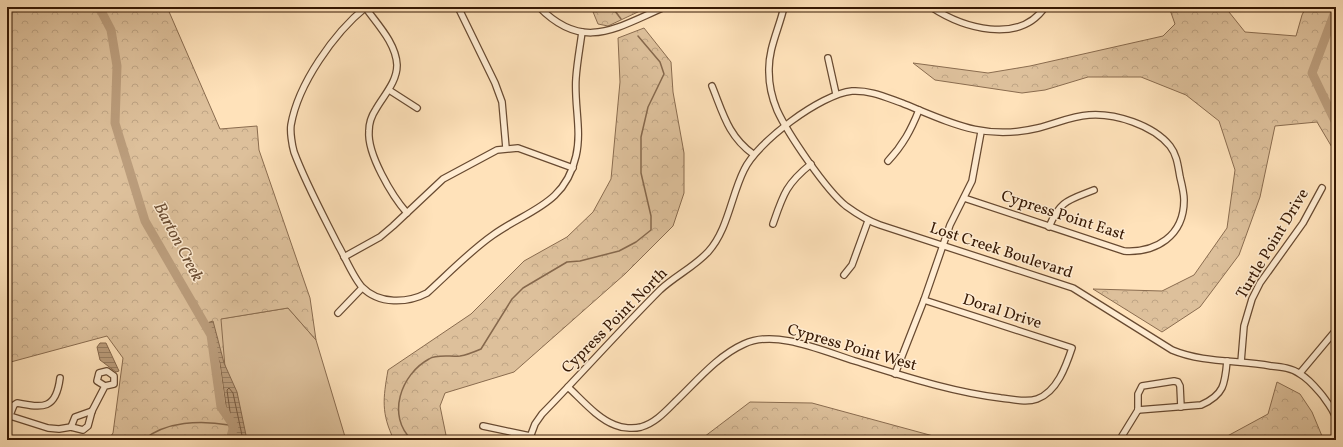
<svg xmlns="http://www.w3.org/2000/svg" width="1343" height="447" viewBox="0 0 1343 447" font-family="Vollkorn,serif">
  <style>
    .green { fill: #ddc09b; stroke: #8a6c4f }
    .forest { fill: url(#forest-crowns); stroke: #8a6c4f }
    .water { fill: url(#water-rules); stroke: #86684c }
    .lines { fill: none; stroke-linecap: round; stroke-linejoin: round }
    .shore { stroke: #785a40; stroke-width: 1 }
    .stream { stroke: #86684c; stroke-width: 1.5 }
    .river { stroke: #bb9d7c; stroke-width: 9 }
    .minor-casing { stroke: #684a31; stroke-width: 8 }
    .minor { stroke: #ffecd2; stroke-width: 5.5 }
    .labels { text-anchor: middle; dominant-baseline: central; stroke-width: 3; stroke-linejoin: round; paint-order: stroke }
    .street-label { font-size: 16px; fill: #361803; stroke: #ffecd2 }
    .water-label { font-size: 17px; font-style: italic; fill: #6b4d33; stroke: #ffecd2 }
  </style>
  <defs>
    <pattern id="forest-crowns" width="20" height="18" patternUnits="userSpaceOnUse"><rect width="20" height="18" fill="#ddc09b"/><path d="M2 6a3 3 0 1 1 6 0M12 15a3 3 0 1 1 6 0" fill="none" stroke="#bea484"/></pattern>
    <pattern id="water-rules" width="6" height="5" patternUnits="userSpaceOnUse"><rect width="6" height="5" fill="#bb9d7c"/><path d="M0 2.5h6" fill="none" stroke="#997f63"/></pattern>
  </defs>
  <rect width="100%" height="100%" fill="#ffe2ba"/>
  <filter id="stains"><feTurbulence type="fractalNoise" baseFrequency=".005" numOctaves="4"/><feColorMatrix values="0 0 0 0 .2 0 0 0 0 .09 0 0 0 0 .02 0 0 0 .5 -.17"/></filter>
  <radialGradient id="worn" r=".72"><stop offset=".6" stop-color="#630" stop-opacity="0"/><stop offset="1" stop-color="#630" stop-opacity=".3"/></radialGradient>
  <path class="green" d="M288 308 316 340 346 440H231L225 399 220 319Z"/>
  <g class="forest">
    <path d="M7 7H167L220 129 257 126 259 150 310 298 316 340 288 308 221 319 231 440H108L113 433 123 358 107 336 7 363Z"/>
    <path d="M591 7H636L640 11 608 26 598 24Z"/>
    <path d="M1169 7H1225L1245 32 1296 36 1302 15 1306 7H1336V154L1317 122 1275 126 1260 197 1239 255 1200 307 1162 332 1093 289 1162 291 1194 275 1227 228 1235 170 1219 121 1186 95 1141 77H1088L1045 90 1022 93 935 80 913 63 988 73 1030 66 1163 36 1175 24Z"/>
    <path d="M644 28 671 62 673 92 684 153V193L673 226 625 274 514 372 445 393 440 406 447 440H394C381 413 383 399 388 370L471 314 524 261 567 237 593 212 611 179 620 82 618 38Z"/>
    <path d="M1277 382 1300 394 1312 412 1322 436 1313 440H1220L1268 414Z"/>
    <path d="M750 402 812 403 948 440H700Z"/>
  </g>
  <g class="water">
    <path d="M213 321 224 363 237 392 247 440H231L220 363 204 324Z"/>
    <path d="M100 343H106L119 371 116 372 100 360 97 347Z"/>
  </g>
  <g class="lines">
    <path class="shore" d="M234 440 227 390 229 388 233 393 243 440"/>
    <g class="stream">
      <path d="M612 7 621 19"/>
      <path d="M143 440C166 421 201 420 229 425"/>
      <path d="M412 440C386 416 401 374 429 359 436 354 451 357 460 356 467 355 474 352 481 349L512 299 523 288 567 262 580 261 619 251 636 242 651 230V216L641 173V137L648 107 664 74 660 62 638 36"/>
    </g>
    <g class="river">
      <path d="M99 7 111 30 117 66 115 123 145 221 211 335 221 407 234 426 230 440"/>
      <path d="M1336 9 1312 73 1336 123"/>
    </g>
    <g class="minor-casing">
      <g id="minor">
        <path d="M365 7C377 24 396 43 397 65 397 82 384 95 376 109 372 115 369 123 369 131 367 154 392 196 407 213"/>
        <path d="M366 7C334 33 298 84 291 125 290 132 292 145 294 152 306 184 323 215 338 245 345 257 353 277 362 287 379 305 408 303 427 293 449 273 470 251 493 235 528 210 565 205 576 156 582 131 574 104 576 78 577 63 580 47 582 32"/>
        <path d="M458 7 495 83 502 102 506 148"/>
        <path d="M539 7C584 53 617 27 665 7"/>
        <path d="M784 7C779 29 768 49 769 72 769 84 772 98 777 110 788 134 826 190 846 206 857 214 868 221 880 225L1073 288 1172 350C1203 363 1238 360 1271 366 1281 367 1292 368 1300 374 1309 379 1316 388 1322 395 1327 402 1334 410 1336 419"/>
        <path d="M931 7C963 28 1019 45 1045 7"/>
        <path d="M828 58 836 94"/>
        <path d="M712 86C723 113 728 136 753 154"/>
        <path d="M389 90 417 108"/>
        <path d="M888 161C903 145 911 130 919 110"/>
        <path d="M773 224C783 195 786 184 811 164"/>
        <path d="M1049 227C1060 200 1069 200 1094 190"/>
        <path d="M344 257 380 237 393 226 443 179 497 150 518 148 573 168"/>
        <path d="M844 275 852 265 868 221"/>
        <path d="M338 313 362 288"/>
        <path d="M1241 362 1244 326 1252 299 1260 283 1303 223 1322 188"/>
        <path d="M1300 373 1336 330"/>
        <path d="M895 374 924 300 950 225 972 181 981 132"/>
        <path d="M568 387C582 400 597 418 615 425 622 428 633 429 641 427 655 423 665 412 675 402 696 382 717 356 744 344 757 338 774 338 789 341 811 345 833 354 855 361 904 376 951 392 1001 398 1012 399 1026 403 1037 399 1057 392 1066 366 1072 348L924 300"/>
        <path d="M1138 410 1201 405C1224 395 1225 384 1227 361"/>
        <path d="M1138 410V394L1142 386 1174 381 1178 382 1180 386 1181 407"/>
        <path d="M7 415 48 428 59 429 71 427 83 430 88 426 92 411 105 386 114 384V376L107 371 99 373 97 381 105 386"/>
        <path d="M10 415 14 405 17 403C43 408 56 410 60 378"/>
        <path d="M483 426 530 436"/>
        <path d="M71 427 75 417 92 411"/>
        <path d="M1122 436 1138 410"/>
        <path d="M529 440 535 424 542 414C582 373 620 330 660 290 675 276 694 267 708 252 728 230 731 196 744 170 757 142 821 94 852 91 870 90 885 97 902 103 951 123 984 141 1038 128 1055 124 1071 116 1089 115 1115 113 1153 125 1170 146 1177 155 1178 166 1180 177 1182 185 1184 193 1184 200 1184 236 1156 253 1124 251L964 198"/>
      </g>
    </g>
    <use href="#minor" class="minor"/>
  </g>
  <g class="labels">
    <g class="street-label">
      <text transform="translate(1063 216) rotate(18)">Cypress Point East</text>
      <text transform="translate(1273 244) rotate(-59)">Turtle Point Drive</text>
      <text transform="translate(1001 251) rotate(18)">Lost Creek Boulevard</text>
      <text transform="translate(1002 312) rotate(18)">Doral Drive</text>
      <text transform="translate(615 321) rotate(-45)">Cypress Point North</text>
      <text transform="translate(852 348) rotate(16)">Cypress Point West</text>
    </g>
    <g class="water-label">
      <text transform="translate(178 242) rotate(62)">Barton Creek</text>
    </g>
  </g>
  <rect width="1343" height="447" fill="none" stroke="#ffe2ba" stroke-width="24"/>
  <rect x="8" y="8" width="1327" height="431" fill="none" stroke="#361803" stroke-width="2"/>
  <rect x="12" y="12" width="1319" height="423" fill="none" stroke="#361803"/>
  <rect width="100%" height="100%" filter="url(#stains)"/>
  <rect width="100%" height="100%" fill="url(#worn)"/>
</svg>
